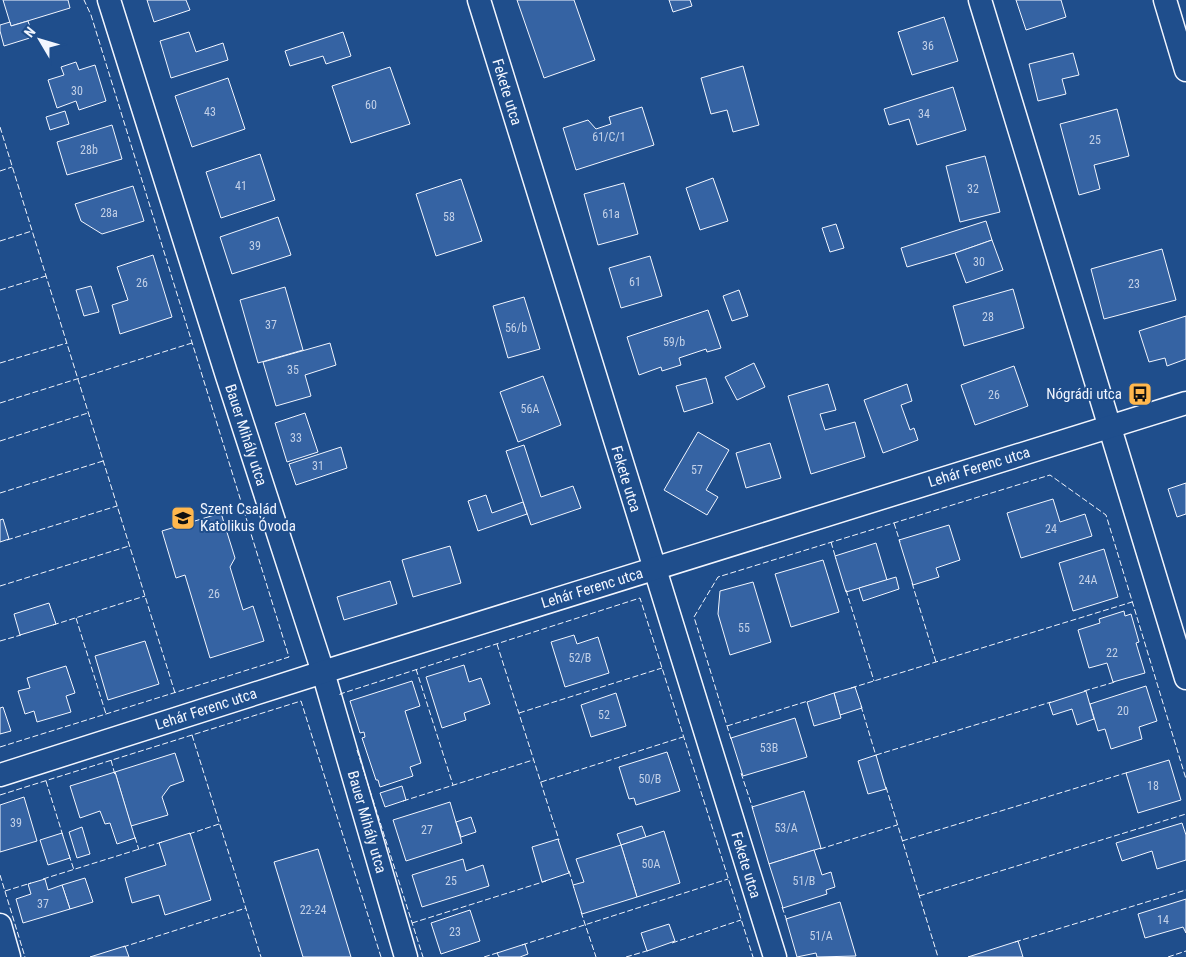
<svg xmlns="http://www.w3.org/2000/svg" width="1186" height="957" viewBox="0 0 1186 957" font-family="'Roboto Condensed',sans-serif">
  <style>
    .building { fill: #3563a3; stroke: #f2f6ff }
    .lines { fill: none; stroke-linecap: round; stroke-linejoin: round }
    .street-casing { stroke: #f2f6ff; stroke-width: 25 }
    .street { stroke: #1f4e8c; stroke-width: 22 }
    .fence { stroke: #f2f6ff; stroke-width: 1; stroke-dasharray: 6 2.5; stroke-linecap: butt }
    .labels { text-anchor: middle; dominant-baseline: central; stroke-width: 4; stroke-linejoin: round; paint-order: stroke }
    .number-label { font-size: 12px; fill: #c3d1e8 }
    .street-label { font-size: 15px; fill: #f2f6ff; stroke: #1f4e8c }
    .poi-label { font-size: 15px; fill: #f2f6ff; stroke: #1f4e8c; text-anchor: end }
  </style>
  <rect width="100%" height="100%" fill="#1f4e8c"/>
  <g class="building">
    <path d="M3 0H68L70 8 11 26Z"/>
    <path d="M147 0H186L190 10 154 22Z"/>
    <path d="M517 0H574L595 60 544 78Z"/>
    <path d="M669 0H690L692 6 673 12Z"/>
    <path d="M1016 0H1061L1066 17 1026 30Z"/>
    <path d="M944 17 958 61 912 75 898 32Z"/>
    <path d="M28 21 33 37 4 46 0 31V25L10 22 11 26Z"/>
    <path d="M189 32 196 52 223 43 228 60 171 78 160 41Z"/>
    <path d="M343 32 351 56 326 64 323 56 290 66 285 51Z"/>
    <path d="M1073 53 1079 75 1062 79 1066 94 1038 101 1029 64Z"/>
    <path d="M76 62 79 70 95 65 106 101 79 110 76 101 57 108 48 80 64 75 61 67Z"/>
    <path d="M743 66 759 125 733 132 727 110 711 114 701 78Z"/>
    <path d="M390 67 410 124 351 143 332 86Z"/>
    <path d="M228 78 245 129 192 147 175 96Z"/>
    <path d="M953 87 966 130 917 145 909 119 889 125 884 109Z"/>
    <path d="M642 107 654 145 576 170 563 128 588 120 596 129 611 124 609 117Z"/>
    <path d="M1117 109 1129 156 1094 165 1100 189 1079 195 1060 124Z"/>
    <path d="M65 111 69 124 50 130 46 117Z"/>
    <path d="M112 125 122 159 67 175 57 142Z"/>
    <path d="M260 154 275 200 221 218 206 172Z"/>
    <path d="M985 156 1000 212 960 222 946 166Z"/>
    <path d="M713 178 728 221 700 230 686 188Z"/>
    <path d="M461 179 482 241 436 256 416 194Z"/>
    <path d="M624 183 638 234 598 245 584 194Z"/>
    <path d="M133 186 144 221 102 234 81 221 75 204Z"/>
    <path d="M278 217 291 255 232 274 220 237Z"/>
    <path d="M986 221 992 240 955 253 907 267 901 248Z"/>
    <path d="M836 224 844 248 830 252 822 228Z"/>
    <path d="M992 240 1003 270 966 283 955 253Z"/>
    <path d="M1162 249 1176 300 1104 319 1091 269Z"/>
    <path d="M153 255 172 317 120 334 112 305 128 300 117 267Z"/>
    <path d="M650 256 662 296 621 308 609 268Z"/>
    <path d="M91 286 99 312 84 316 76 290Z"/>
    <path d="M285 287 303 350 258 363 240 300Z"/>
    <path d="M1013 289 1024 328 964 346 953 306Z"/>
    <path d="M739 290 748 316 732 321 723 296Z"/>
    <path d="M524 297 540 349 508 358 493 306Z"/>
    <path d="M708 310 721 348 707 352 706 349 679 358 681 365 662 371 661 367 639 375 627 337Z"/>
    <path d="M1186 316V359L1167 366 1165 358 1149 362 1139 331Z"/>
    <path d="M330 343 336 365 305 375 311 396 276 406 263 362Z"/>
    <path d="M754 363 765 387 737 400 725 377Z"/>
    <path d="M1014 366 1028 406 975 425 961 385Z"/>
    <path d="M543 376 561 425 518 442 500 392Z"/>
    <path d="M706 378 713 403 684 412 676 386Z"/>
    <path d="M828 384 836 410 820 414 825 430 855 422 865 457 811 474 788 396Z"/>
    <path d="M907 384 912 401 901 405 910 430 914 428 918 440 883 453 864 400Z"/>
    <path d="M305 413 318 452 287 462 275 423Z"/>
    <path d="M698 432 729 450 706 490 718 497 707 515 664 490Z"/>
    <path d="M770 443 781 478 746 488 736 453Z"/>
    <path d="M524 445 541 497 573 486 581 508 531 525 506 451Z"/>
    <path d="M341 447 347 468 296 485 289 464Z"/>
    <path d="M1186 483V514L1177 517 1168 489Z"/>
    <path d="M486 495 492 513 523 502 527 514 478 531 468 501Z"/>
    <path d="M1053 499 1060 522 1085 514 1092 536 1021 558 1007 513Z"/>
    <path d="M221 513 235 558 230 567 243 610 253 606 264 641 210 658 185 575 176 578 162 531Z"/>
    <path d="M3 519 9 539 0 542V520Z"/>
    <path d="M949 525 960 560 936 568 939 577 913 585 899 540Z"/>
    <path d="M876 543 887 580 846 592 835 556Z"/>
    <path d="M450 546 461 583 413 597 402 560Z"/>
    <path d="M1104 549 1118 597 1073 611 1059 563Z"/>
    <path d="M823 560 839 612 791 627 775 574Z"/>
    <path d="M896 577 899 589 863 601 859 588Z"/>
    <path d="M390 581 397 604 344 620 337 597Z"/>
    <path d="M753 582 771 642 730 655 718 614 720 591Z"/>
    <path d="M49 603 56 624 20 635 14 614Z"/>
    <path d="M1124 611 1125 616 1131 614 1139 642 1136 643 1145 673 1113 682 1107 663 1089 668 1078 630 1100 623 1099 619Z"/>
    <path d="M574 635 577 644 598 637 609 673 565 687 551 642Z"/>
    <path d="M145 641 159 684 108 700 95 656Z"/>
    <path d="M464 665 469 682 481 678 490 704 464 713 466 720 442 728 426 677Z"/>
    <path d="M66 666 75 693 66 696 71 712 37 722 34 711 25 714 18 691 30 688 27 678Z"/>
    <path d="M412 681 420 706 405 711 421 763 410 767 413 776 380 787 378 780H376L362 738 365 737 364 732 360 733 350 701Z"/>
    <path d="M1146 686 1157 721 1139 727 1142 739 1111 749 1105 729 1098 731 1090 704Z"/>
    <path d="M855 687 862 708 840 715 834 693Z"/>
    <path d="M1086 691 1094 719 1077 725 1072 709 1053 715 1049 703Z"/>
    <path d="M616 693 626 726 591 737 581 705Z"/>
    <path d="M834 693 841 718 814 726 807 702Z"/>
    <path d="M3 707 11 731 0 734V708Z"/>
    <path d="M795 718 807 757 743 776 731 738Z"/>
    <path d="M667 752 680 791 636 805 634 798 629 799 619 767Z"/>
    <path d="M175 753 184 781 170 786 162 797 168 815 131 826 115 772Z"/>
    <path d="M876 755 886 789 868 794 858 761Z"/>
    <path d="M1169 760 1181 800 1138 813 1126 773Z"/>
    <path d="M115 772 135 838 117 844 110 823 105 824 100 811 80 818 70 786Z"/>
    <path d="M402 786 406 800 385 807 380 793Z"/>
    <path d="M804 791 821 848 769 864 752 807Z"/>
    <path d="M24 797 37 841 0 852V805Z"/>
    <path d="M450 802 462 843 406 861 393 820Z"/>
    <path d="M471 817 476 832 461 837 456 822Z"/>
    <path d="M1182 823 1186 835V860L1157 869 1152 851 1122 861 1116 843Z"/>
    <path d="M642 826 646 837 621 845 617 834Z"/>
    <path d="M82 827 90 854 77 858 69 832Z"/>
    <path d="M664 831 680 883 637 897 621 845Z"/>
    <path d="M62 833 70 858 48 865 40 840Z"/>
    <path d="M190 833 211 900 165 915 159 895 132 903 125 878 166 865 159 843Z"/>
    <path d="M558 839 569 873 542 882 532 847Z"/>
    <path d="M621 845 637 897 582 914 573 885 584 882 576 859Z"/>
    <path d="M318 849 351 957H303L274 862Z"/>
    <path d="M814 850 822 875 831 872 835 887 826 890 827 894 783 908 769 864Z"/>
    <path d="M463 859 466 871 483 865 489 886 422 907 412 875Z"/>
    <path d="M85 878 93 902 70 909 62 885Z"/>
    <path d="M45 879 48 890 62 885 70 909 23 923 16 899 31 894 28 884Z"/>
    <path d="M1186 899V933L1183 927 1145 938 1138 914Z"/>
    <path d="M840 902 856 956 817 957 816 953 797 957 786 919Z"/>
    <path d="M470 910 480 941 441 954 431 923Z"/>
    <path d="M669 924 675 941 647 951 641 933Z"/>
    <path d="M1018 941 1023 957H968Z"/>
    <path d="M525 944 528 954 520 957H499L497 953Z"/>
    <path d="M125 946 129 957H90Z"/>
  </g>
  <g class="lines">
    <g class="street-casing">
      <g id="street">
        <path d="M109 0 227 376 323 672 406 957"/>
        <path d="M479 0 775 957"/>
        <path d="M980 0 1186 678"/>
        <path d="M1165 0 1186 70"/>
        <path d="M0 775 323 672 1186 403"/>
        <path d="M0 925 9 957"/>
      </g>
    </g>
    <use href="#street" class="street"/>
    <g class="fence">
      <path d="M0 127 175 693"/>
      <path d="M0 171 12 167"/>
      <path d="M0 241 32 231"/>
      <path d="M0 290 46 276"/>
      <path d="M0 363 67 343"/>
      <path d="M0 403 192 343"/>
      <path d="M0 441 88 413"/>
      <path d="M0 493 103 461"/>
      <path d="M894 523 900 542"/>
      <path d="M7 540 117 506"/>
      <path d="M831 542 836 559"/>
      <path d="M912 583 936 662"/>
      <path d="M0 586 129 546"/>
      <path d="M846 590 874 681"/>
      <path d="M76 618 106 714"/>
      <path d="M53 625 145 596"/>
      <path d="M0 641 21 635"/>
      <path d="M497 644 559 840"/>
      <path d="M416 669 453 785"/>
      <path d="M851 688 1132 602"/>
      <path d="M1084 691 1115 682"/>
      <path d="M340 695V694L640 598 753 957"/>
      <path d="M861 706 876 756"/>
      <path d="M519 713 662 668"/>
      <path d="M727 726 808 701"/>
      <path d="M192 735 261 957"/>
      <path d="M731 739 694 617 718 577 1050 475 1106 515 1186 779"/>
      <path d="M0 747 289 657 91 15 84 0"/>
      <path d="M357 750 423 957"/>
      <path d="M876 755 1051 702"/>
      <path d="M111 760 115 775"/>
      <path d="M741 773 753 809"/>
      <path d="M46 781 63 836"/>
      <path d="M541 782 683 737"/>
      <path d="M886 787 938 957"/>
      <path d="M0 795 301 701 381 957"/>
      <path d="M403 801 533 760"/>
      <path d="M189 834 219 824"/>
      <path d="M135 837 139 850"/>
      <path d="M902 841 1129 772"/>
      <path d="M820 849 897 825"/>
      <path d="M69 855 74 870"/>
      <path d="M569 871 574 888"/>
      <path d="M0 875 25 957"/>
      <path d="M43 879 162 842"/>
      <path d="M5 891 31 883"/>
      <path d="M919 896 1186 814"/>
      <path d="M782 907 787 921"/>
      <path d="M581 912 596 957"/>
      <path d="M412 923 546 881"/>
      <path d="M1015 942 1186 890"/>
      <path d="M672 943 741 920"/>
      <path d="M522 945 728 879"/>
      <path d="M123 947 246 908"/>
      <path d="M484 957 500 952"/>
      <path d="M626 957 650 950"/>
      <path d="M1168 957 1186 951"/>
    </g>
  </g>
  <defs>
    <g id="bus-square" transform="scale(1.25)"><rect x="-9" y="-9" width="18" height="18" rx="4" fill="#ffb74d" stroke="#1f4e8c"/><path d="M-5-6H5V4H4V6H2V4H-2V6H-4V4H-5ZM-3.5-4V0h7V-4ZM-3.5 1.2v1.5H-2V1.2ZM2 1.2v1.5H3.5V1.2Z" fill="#111"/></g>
    <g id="school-square" transform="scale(1.25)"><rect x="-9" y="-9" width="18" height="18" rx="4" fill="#ffb74d" stroke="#1f4e8c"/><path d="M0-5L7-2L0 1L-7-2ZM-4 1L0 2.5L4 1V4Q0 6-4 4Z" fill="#111"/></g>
  </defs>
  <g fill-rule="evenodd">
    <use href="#bus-square" x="1140" y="394"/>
    <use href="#school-square" x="183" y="518"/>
  </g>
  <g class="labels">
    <g class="number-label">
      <text x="928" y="46">36</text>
      <text x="77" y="91">30</text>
      <text x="371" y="105">60</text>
      <text x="210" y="112">43</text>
      <text x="924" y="114">34</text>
      <text x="609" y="137">61/C/1</text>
      <text x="1095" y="140">25</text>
      <text x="89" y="150">28b</text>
      <text x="241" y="186">41</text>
      <text x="973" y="189">32</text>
      <text x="109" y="213">28a</text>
      <text x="611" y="214">61a</text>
      <text x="449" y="217">58</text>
      <text x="255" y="246">39</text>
      <text x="979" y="262">30</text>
      <text x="635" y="282">61</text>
      <text x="142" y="283">26</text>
      <text x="1134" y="284">23</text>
      <text x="988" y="317">28</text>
      <text x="271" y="325">37</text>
      <text x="516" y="328">56/b</text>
      <text x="674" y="342">59/b</text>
      <text x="293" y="370">35</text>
      <text x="994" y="395">26</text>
      <text x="530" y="409">56A</text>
      <text x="296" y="438">33</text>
      <text x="318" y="466">31</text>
      <text x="697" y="470">57</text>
      <text x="1051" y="529">24</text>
      <text x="1088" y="580">24A</text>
      <text x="214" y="594">26</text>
      <text x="744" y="628">55</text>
      <text x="1112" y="653">22</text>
      <text x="580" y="658">52/B</text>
      <text x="1123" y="711">20</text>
      <text x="604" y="715">52</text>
      <text x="769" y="748">53B</text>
      <text x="650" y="779">50/B</text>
      <text x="1153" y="786">18</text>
      <text x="16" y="823">39</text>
      <text x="786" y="828">53/A</text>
      <text x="427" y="830">27</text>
      <text x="651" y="864">50A</text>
      <text x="451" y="881">25</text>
      <text x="804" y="881">51/B</text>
      <text x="43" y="904">37</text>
      <text x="313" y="910">22-24</text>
      <text x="1163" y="920">14</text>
      <text x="455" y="932">23</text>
      <text x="821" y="936">51/A</text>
    </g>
    <g class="street-label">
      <text transform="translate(507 92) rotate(73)">Fekete utca</text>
      <text transform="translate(246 435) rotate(72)">Bauer Mihály utca</text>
      <text transform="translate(979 467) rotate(-17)">Lehár Ferenc utca</text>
      <text transform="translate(626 479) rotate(73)">Fekete utca</text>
      <text transform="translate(592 588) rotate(-17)">Lehár Ferenc utca</text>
      <text transform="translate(206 709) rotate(-18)">Lehár Ferenc utca</text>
      <text transform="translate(367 822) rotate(74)">Bauer Mihály utca</text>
      <text transform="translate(746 865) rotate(73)">Fekete utca</text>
    </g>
    <g class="poi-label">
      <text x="1122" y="394">Nógrádi utca</text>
      <text x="200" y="509" text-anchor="start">Szent Család<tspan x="200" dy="17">Katolikus Óvoda</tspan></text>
    </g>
  </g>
  <g transform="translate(40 40) rotate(308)" stroke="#1f4e8c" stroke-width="4" paint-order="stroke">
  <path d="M0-4L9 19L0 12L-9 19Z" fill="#f2f6ff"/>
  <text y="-8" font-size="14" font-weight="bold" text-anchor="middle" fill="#f2f6ff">N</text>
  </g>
</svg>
